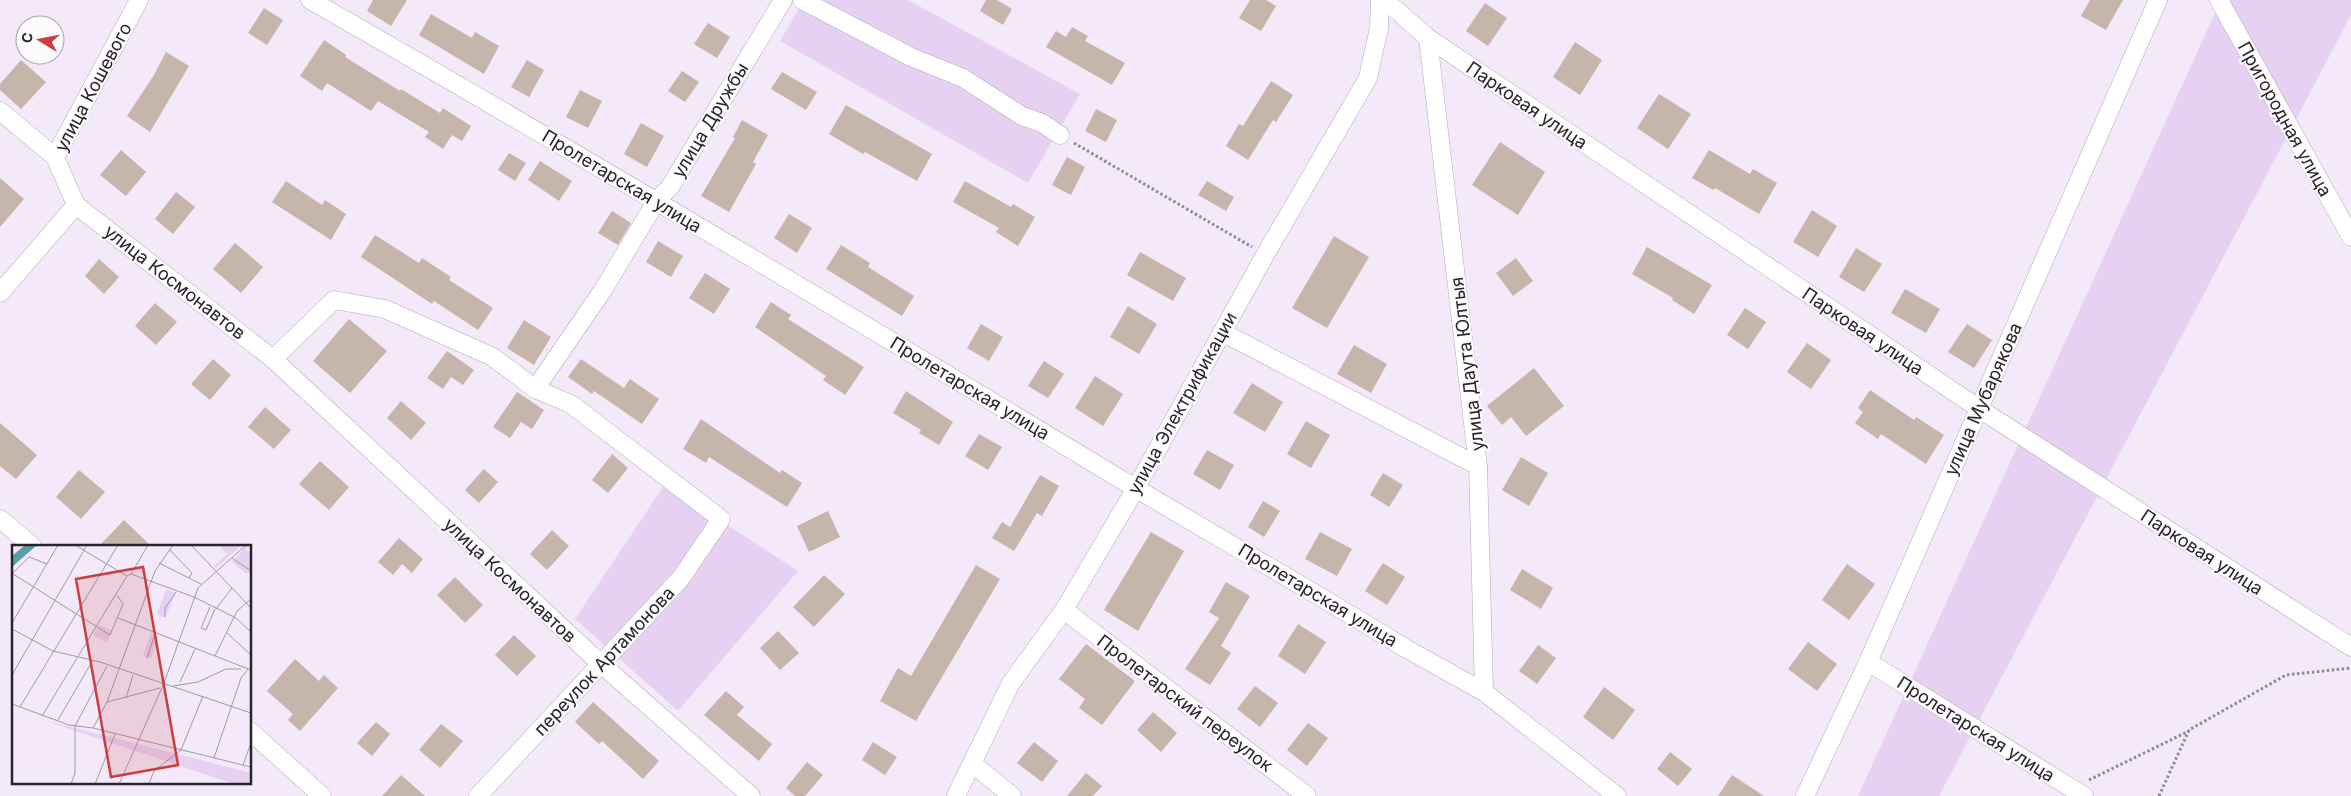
<svg xmlns="http://www.w3.org/2000/svg" width="2351" height="796" viewBox="0 0 2351 796" font-family="Inter,sans-serif">
  <style>
    .green { fill: #e6d1f2 }
    .building { fill: #c6b5ab }
    .lines { fill: none; stroke-linecap: round; stroke-linejoin: round }
    .minor-casing { stroke: #b3aab9; stroke-width: 19 }
    .path { stroke: #918a95; stroke-width: 3; stroke-dasharray: 2.5 2.5; stroke-linecap: butt }
    .minor { stroke: #fff; stroke-width: 18 }
    .labels { text-anchor: middle; dominant-baseline: central; stroke-width: 4.5; stroke-linejoin: round; paint-order: stroke }
    .street-label { font-size: 18px; fill: #28242a; stroke: #fcfafd }
    .inset-road { fill: none; stroke: #a29aa6; stroke-width: 1 }
    .view { fill: #cc3d3f; fill-opacity: 0.15; stroke: #cc3d3f; stroke-width: 2.5 }
    .inset-edge { fill: none; stroke: #28242a; stroke-width: 2.5 }
  </style>
  <rect width="100%" height="100%" fill="#f3e9f9"/>
  <g class="green">
    <path d="M804 0H908L1080 94 1028 183 780 41Z"/>
    <path d="M2221 0H2351V15L1939 796H1858Z"/>
    <path d="M665 484 798 571 678 711 575 619Z"/>
  </g>
  <g class="building">
    <path d="M373 0H407L391 26 367 11Z"/>
    <path d="M986 0H997L1012 9 1003 25 980 11Z"/>
    <path d="M1250 0H1266L1276 6 1261 31 1239 18Z"/>
    <path d="M2090 0H2123L2106 30 2081 16Z"/>
    <path d="M1485 3 1507 18 1488 46 1466 31Z"/>
    <path d="M264 8 283 20 267 45 248 33Z"/>
    <path d="M431 14 472 38 475 32 499 46 484 74 419 35Z"/>
    <path d="M708 23 730 37 717 58 694 44Z"/>
    <path d="M1072 27 1088 36 1085 41 1125 63 1112 85 1046 47 1056 31 1066 37Z"/>
    <path d="M324 40 346 55 345 57 400 91 401 89 440 113 443 108 471 126 462 141 452 135 443 149 425 137 429 132 378 101 371 111 327 83 322 91 300 76Z"/>
    <path d="M1575 42 1602 60 1580 95 1553 77Z"/>
    <path d="M166 52 189 66 150 132 127 116 154 75Z"/>
    <path d="M21 60 46 82 21 109 0 90V84Z"/>
    <path d="M527 60 544 70 529 97 511 87Z"/>
    <path d="M682 71 699 82 685 102 668 91Z"/>
    <path d="M782 72 817 92 806 110 771 89Z"/>
    <path d="M1271 81 1293 95 1276 122 1273 120 1248 160 1226 146 1239 124 1243 126Z"/>
    <path d="M580 90 602 101 588 128 566 117Z"/>
    <path d="M1659 94 1691 114 1668 149 1637 128Z"/>
    <path d="M846 105 932 154 917 181 865 152 863 154 829 134Z"/>
    <path d="M1096 109 1117 120 1106 142 1085 131Z"/>
    <path d="M742 120 768 135 753 162 756 164 729 212 701 196 735 138 733 137Z"/>
    <path d="M641 123 664 136 647 167 624 154Z"/>
    <path d="M1500 142 1545 172 1518 215 1472 185Z"/>
    <path d="M121 150 146 172 126 196 100 175Z"/>
    <path d="M1709 150 1750 174 1753 169 1777 183 1759 214 1715 188 1713 190 1692 178Z"/>
    <path d="M509 153 526 163 515 181 498 170Z"/>
    <path d="M1067 157 1085 167 1071 195 1052 185Z"/>
    <path d="M540 161 572 181 559 201 528 180Z"/>
    <path d="M0 178 24 199 0 227Z"/>
    <path d="M286 181 322 205 325 200 346 214 331 240 272 202Z"/>
    <path d="M965 181 1011 207 1013 204 1035 217 1018 246 996 232 999 228 953 202Z"/>
    <path d="M1207 181 1234 197 1226 211 1198 195Z"/>
    <path d="M176 192 195 207 173 234 155 219Z"/>
    <path d="M1812 210 1837 226 1818 257 1793 242Z"/>
    <path d="M612 211 631 223 618 245 598 233Z"/>
    <path d="M789 214 812 228 797 253 774 238Z"/>
    <path d="M375 235 419 263 422 258 451 277 449 280 493 308 478 330 434 301 432 304 361 257Z"/>
    <path d="M1334 236 1369 257 1327 328 1292 308Z"/>
    <path d="M658 241 683 256 671 277 646 262Z"/>
    <path d="M235 243 263 267 241 293 213 269Z"/>
    <path d="M841 245 870 263 868 267 914 296 902 316 826 269Z"/>
    <path d="M1647 247 1712 285 1694 314 1672 300 1673 298 1632 274Z"/>
    <path d="M1856 248 1882 264 1864 292 1839 277Z"/>
    <path d="M1140 252 1186 278 1173 301 1127 275Z"/>
    <path d="M1516 258 1533 281 1513 296 1496 273Z"/>
    <path d="M99 259 119 277 104 294 85 276Z"/>
    <path d="M705 273 730 289 714 314 689 298Z"/>
    <path d="M1905 289 1940 309 1926 333 1891 313Z"/>
    <path d="M771 302 791 315 788 319 864 367 845 395 823 380 826 376 755 327Z"/>
    <path d="M155 303 177 322 156 345 135 326Z"/>
    <path d="M1128 306 1157 324 1139 354 1110 337Z"/>
    <path d="M1745 308 1766 322 1748 349 1727 335Z"/>
    <path d="M349 319 387 351 350 393 313 361Z"/>
    <path d="M524 320 551 337 534 365 507 348Z"/>
    <path d="M981 324 1003 337 989 361 967 348Z"/>
    <path d="M1967 324 1992 340 1974 368 1948 352Z"/>
    <path d="M1807 343 1831 360 1811 389 1787 372Z"/>
    <path d="M1354 345 1387 364 1371 393 1337 374Z"/>
    <path d="M447 351 474 370 463 385 451 377 443 389 427 378Z"/>
    <path d="M213 359 231 375 210 400 191 384Z"/>
    <path d="M581 359 624 388 630 379 659 399 642 424 594 391 592 394 568 377Z"/>
    <path d="M1044 361 1064 374 1048 398 1028 386Z"/>
    <path d="M1534 368 1564 406 1526 436 1511 417 1502 425 1487 406Z"/>
    <path d="M1095 376 1123 394 1103 426 1075 408Z"/>
    <path d="M1252 383 1283 402 1265 432 1233 413Z"/>
    <path d="M1870 390 1914 420 1916 417 1944 435 1926 464 1881 434 1878 439 1855 423 1863 412 1858 408Z"/>
    <path d="M906 391 953 422 939 445 919 433 921 430 893 413Z"/>
    <path d="M517 392 544 410 532 429 521 422 510 438 493 427Z"/>
    <path d="M401 401 426 423 411 440 387 418Z"/>
    <path d="M265 407 291 430 274 449 248 427Z"/>
    <path d="M701 419 780 473 782 470 802 483 787 507 709 457 706 463 683 449Z"/>
    <path d="M1306 421 1330 435 1311 468 1287 454Z"/>
    <path d="M0 423 37 455 16 479 0 466Z"/>
    <path d="M979 434 1002 447 988 470 965 456Z"/>
    <path d="M1207 450 1234 465 1220 490 1193 474Z"/>
    <path d="M612 454 628 468 608 493 592 480Z"/>
    <path d="M1521 457 1548 473 1529 506 1502 490Z"/>
    <path d="M320 461 349 487 329 510 299 484Z"/>
    <path d="M484 469 498 482 479 503 465 490Z"/>
    <path d="M79 470 105 492 81 519 56 497Z"/>
    <path d="M1383 473 1403 485 1389 507 1370 495Z"/>
    <path d="M1040 475 1059 486 1042 516 1037 513 1014 551 992 538 1002 522 1010 527Z"/>
    <path d="M1263 501 1280 511 1264 537 1248 527Z"/>
    <path d="M828 511 840 537 809 552 797 526Z"/>
    <path d="M124 520 151 546H99Z"/>
    <path d="M552 530 569 546 547 570 530 554Z"/>
    <path d="M1151 532 1184 551 1138 631 1104 610Z"/>
    <path d="M1320 532 1352 549 1337 576 1305 559Z"/>
    <path d="M399 538 423 559 412 573 402 564 393 575 378 562Z"/>
    <path d="M1383 563 1405 577 1387 605 1365 591Z"/>
    <path d="M1847 564 1875 584 1849 620 1822 600Z"/>
    <path d="M976 565 1000 579 916 721 880 701 898 668 911 676Z"/>
    <path d="M1522 569 1553 588 1541 609 1510 590Z"/>
    <path d="M824 575 845 594 814 627 793 607Z"/>
    <path d="M455 577 483 605 465 623 437 595Z"/>
    <path d="M1226 582 1250 596 1221 646 1231 653 1210 685 1185 669 1219 618 1209 612Z"/>
    <path d="M1298 624 1326 642 1305 674 1278 656Z"/>
    <path d="M778 631 799 653 780 670 760 648Z"/>
    <path d="M514 635 536 656 517 676 495 655Z"/>
    <path d="M1808 642 1837 664 1817 691 1788 669Z"/>
    <path d="M1086 644 1135 681 1102 725 1079 708 1085 699 1059 679Z"/>
    <path d="M1538 645 1556 658 1537 684 1519 671Z"/>
    <path d="M295 659 319 681 324 675 338 688 300 731 288 720 293 714 267 691Z"/>
    <path d="M1255 686 1278 703 1260 727 1237 709Z"/>
    <path d="M1604 687 1635 710 1613 740 1583 717Z"/>
    <path d="M726 691 744 707 737 715 772 744 759 761 704 715Z"/>
    <path d="M593 702 659 761 643 779 602 741 599 744 575 722Z"/>
    <path d="M1153 712 1177 733 1161 752 1137 730Z"/>
    <path d="M376 722 390 734 372 756 357 743Z"/>
    <path d="M1308 723 1328 738 1307 766 1287 750Z"/>
    <path d="M441 724 463 741 440 768 419 750Z"/>
    <path d="M873 742 897 757 885 775 862 760Z"/>
    <path d="M1034 742 1058 761 1042 782 1017 763Z"/>
    <path d="M1670 752 1692 769 1678 786 1657 769Z"/>
    <path d="M807 762 823 775 805 796H795L786 788Z"/>
    <path d="M1086 773 1102 786 1093 796H1067Z"/>
    <path d="M401 775 425 796H382Z"/>
    <path d="M1732 775 1764 796H1718Z"/>
  </g>
  <g class="lines">
    <g class="minor-casing">
      <g id="minor">
        <path d="M310 0C571 149 829 303 1087 459 1192 523 1300 583 1405 648L1484 692 1617 796"/>
        <path d="M802 0 911 57 963 78 1022 116 1042 123 1060 135"/>
        <path d="M1385 0 1428 38 1978 408 2351 647"/>
        <path d="M2219 0 2351 237"/>
        <path d="M1428 38 1478 466 1484 692"/>
        <path d="M0 111 55 157"/>
        <path d="M76 205 273 359 601 664 751 796"/>
        <path d="M0 293 76 205 55 157 139 0"/>
        <path d="M1222 332 1478 466"/>
        <path d="M273 359 334 300 385 309 493 357 535 389 571 404 721 519 681 578 478 796"/>
        <path d="M535 389 603 290 657 200 670 187 783 0"/>
        <path d="M0 519 32 546"/>
        <path d="M1064 610 1307 796"/>
        <path d="M1868 662 2084 796"/>
        <path d="M250 731 322 796"/>
        <path d="M972 763 1012 796"/>
        <path d="M956 796 1011 683 1064 610 1136 488 1265 255 1368 78 1379 28 1380 0"/>
        <path d="M1805 796 1868 662 2158 0"/>
      </g>
    </g>
    <g class="path">
      <path d="M1074 143 1252 247"/>
      <path d="M2089 780 2189 731"/>
      <path d="M2159 796 2189 730 2286 675 2351 668"/>
    </g>
    <use href="#minor" class="minor"/>
  </g>
  <g class="labels">
    <g class="street-label">
      <text transform="translate(93 87) rotate(-62)">улица Кошевого</text>
      <text transform="translate(1527 105) rotate(34)">Парковая улица</text>
      <text transform="translate(2285 119) rotate(61)">Пригородная улица</text>
      <text transform="translate(710 120) rotate(-59)">улица Дружбы</text>
      <text transform="translate(622 181) rotate(31)">Пролетарская улица</text>
      <text transform="translate(175 282) rotate(38)">улица Космонавтов</text>
      <text transform="translate(1863 331) rotate(34)">Парковая улица</text>
      <text transform="translate(1467 364) rotate(-97)">улица Даута Юлтыя</text>
      <text transform="translate(970 388) rotate(31)">Пролетарская улица</text>
      <text transform="translate(1983 399) rotate(-66)">улица Мубарякова</text>
      <text transform="translate(1182 403) rotate(-61)">улица Электрификации</text>
      <text transform="translate(2202 552) rotate(33)">Парковая улица</text>
      <text transform="translate(510 580) rotate(43)">улица Космонавтов</text>
      <text transform="translate(1318 595) rotate(31)">Пролетарская улица</text>
      <text transform="translate(604 661) rotate(-47)">переулок Артамонова</text>
      <text transform="translate(1185 703) rotate(37)">Пролетарский переулок</text>
      <text transform="translate(1976 729) rotate(32)">Пролетарская улица</text>
    </g>
  </g>
  <g transform="translate(12 545)">
    <rect width="239" height="239" fill="#f3e9f9"/>
    <path d="M207 0H230L204 23 202 21 215 9ZM235 0H238L234 4 239 8V25L235 29 220 17ZM154 44 164 48 153 73 145 69ZM87 80 100 85 95 98 81 90ZM139 88 147 91 139 114 131 111ZM28 174 239 228V239H222Z" fill="#e6d1f2"/>
    <path d="M13 0H25L0 22V11Z" fill="#599fa6"/>
    <path class="inset-road" d="M63 0 115 31 119 29 182 52 224 73 239 87M179 0 239 63M157 4 180 28 177 33M220 13 239 26M147 18 189 39M0 29 17 12 35 19M1 29 98 90 111 59 105 50M119 29 136 0M198 62 189 83 194 85 203 64M204 64 220 43M153 72V63L164 47M106 73 239 125M0 78 46 0M0 84 41 106 88 117 239 168M215 88 239 110M203 111 225 66 239 54M135 113 143 89M62 118 115 31M0 130 75 0M168 137 183 104M161 141 186 137 214 124H229M114 153 121 130M95 157 148 143M0 159 57 180 81 183 239 222M8 162 106 0M30 171 62 118M46 175 81 115M81 183 95 157 143 26 161 0M202 213 229 133 236 124M231 220 239 198M59 239 63 228V181L95 121M83 239 103 189M107 239 152 138 186 43 234 0M137 239 142 226 169 205 191 151"/>
    <path class="view" d="M131 22 166 220 99 232 64 34Z"/>
    <rect width="239" height="239" class="inset-edge"/>
  </g>
  <g transform="translate(40 40) rotate(280)"><circle r="24" fill="#fcfafd" stroke="#a7a4a9"/>
  <path d="M0-4L9 19L0 12L-9 19Z" fill="#cc3d3f"/>
  <text y="-8" font-size="14" font-weight="bold" text-anchor="middle" fill="#28242a">С</text>
  </g>
</svg>
